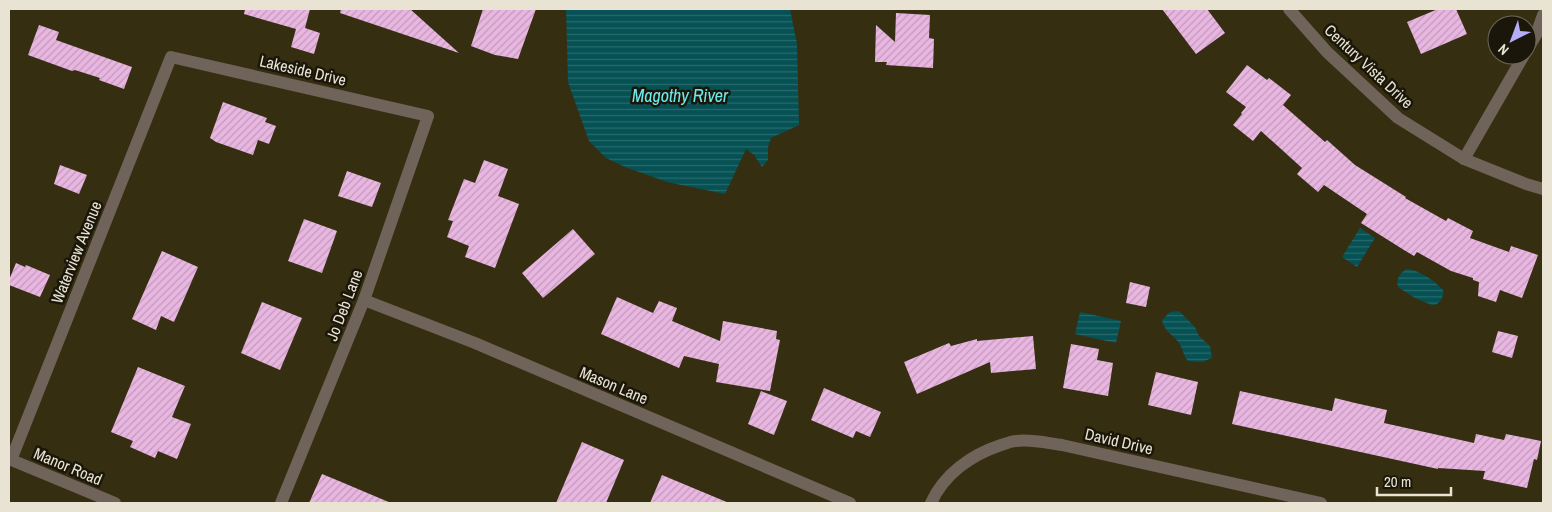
<svg xmlns="http://www.w3.org/2000/svg" width="1552" height="512" viewBox="0 0 1552 512" font-family="'Archivo Narrow',sans-serif">
  <style>
    .water { fill: url(#water-rules) }
    .building { fill: url(#building-hatch) }
    .lines { fill: none; stroke-linecap: round; stroke-linejoin: round }
    .minor { stroke: #6f635a; stroke-width: 12 }
    .labels { text-anchor: middle; dominant-baseline: central; stroke-width: 5; stroke-linejoin: round; paint-order: stroke }
    .street-label { font-size: 16px; fill: #e8e3d2; stroke: #1a170a }
    .water-label { font-size: 18px; font-style: italic; fill: #6cebf0; stroke: #1a170a }
  </style>
  <defs>
    <pattern id="water-rules" width="6" height="5" patternUnits="userSpaceOnUse" patternTransform="scale(1.25)"><rect width="6" height="5" fill="#055154"/><path d="M0 2.5h6" fill="none" stroke="#296a6c"/></pattern>
    <pattern id="building-hatch" width="6" height="6" patternUnits="userSpaceOnUse" patternTransform="scale(1.25)"><rect width="6" height="6" fill="#e9b6e2"/><path d="M-1 1l2-2M0 6l6-6M5 7l2-2" fill="none" stroke="#c09ab9"/></pattern>
  </defs>
  <rect width="100%" height="100%" fill="#362e11"/>
  <g class="water">
    <path d="M566 9H790L797 44 799 125 771 138 768 147V160L762 167 754 155 746 149 725 194 667 182 625 167 606 158 589 141 568 82Z"/>
    <path d="M1360 228 1375 238 1357 267 1342 257Z"/>
    <path d="M1406 269C1419 270 1434 280 1443 290 1444 297 1440 305 1432 305L1415 298 1398 287C1396 278 1399 275 1406 269Z"/>
    <path d="M1179 311 1195 327 1199 336 1210 346 1212 358 1202 362 1188 361C1183 355 1183 349 1179 343 1173 334 1164 332 1162 320L1170 312Z"/>
    <path d="M1080 312 1121 321 1116 343 1075 334Z"/>
  </g>
  <g class="building">
    <path d="M245 9H310L305 28 320 33 314 54 291 47 296 29 244 14Z"/>
    <path d="M341 9H410L459 53 340 13Z"/>
    <path d="M483 9H536L518 59 495 55 471 46Z"/>
    <path d="M1162 9H1207L1225 33 1196 54Z"/>
    <path d="M1438 9H1456L1467 34 1421 54 1407 22Z"/>
    <path d="M896 13 930 15 929 38 934 39 933 68 886 65 887 62H875L876 25 895 42Z"/>
    <path d="M39 25 59 32 56 40 132 67 124 89 99 80 100 78 75 70 72 71 28 55Z"/>
    <path d="M1247 65 1267 80 1269 78 1291 95 1283 105 1325 142 1327 140 1355 165 1406 197 1405 198 1446 221 1448 218 1473 231 1470 238 1509 252 1511 246 1538 255 1522 298 1500 290 1496 302 1478 296 1479 282 1473 280V278L1451 271 1417 252 1414 256 1404 250 1361 223 1367 214 1324 185 1318 192 1297 174 1302 168 1261 131 1253 141 1233 125 1242 114 1241 113 1246 107 1226 92Z"/>
    <path d="M223 102 267 118 265 122 276 126 269 144 258 140 253 155 216 142 210 138Z"/>
    <path d="M484 160 508 169 498 196 519 204 495 268 465 257 469 246 447 237 453 221 448 220 464 179 475 183Z"/>
    <path d="M60 165 87 175 79 194 54 184Z"/>
    <path d="M347 171 381 183 372 207 338 196Z"/>
    <path d="M304 219 337 231 322 273 288 261Z"/>
    <path d="M573 229 595 254 543 298 522 273Z"/>
    <path d="M162 251 198 267 174 322 161 316 156 330 132 319Z"/>
    <path d="M16 263 25 267 26 265 50 275 40 297 9 285V280Z"/>
    <path d="M1130 282 1150 287 1146 307 1126 303Z"/>
    <path d="M617 297 653 313 659 301 677 308 672 321 720 341 723 321 777 331 776 339 780 340 770 391 716 382 719 364 684 356 679 368 601 334Z"/>
    <path d="M262 302 302 318 280 370 241 353Z"/>
    <path d="M1498 331 1518 336 1512 358 1492 352Z"/>
    <path d="M1033 336 1036 369 991 373 990 362 917 394 904 362 949 343 951 346 977 339V341Z"/>
    <path d="M1071 344 1099 349 1097 360 1113 363 1108 396 1063 388Z"/>
    <path d="M138 367 185 386 172 417 191 424 177 459 158 451 155 458 130 447 133 441 111 432Z"/>
    <path d="M1156 372 1198 382 1191 415 1148 405Z"/>
    <path d="M824 388 881 412 870 437 856 431 853 438 811 420Z"/>
    <path d="M761 391 787 401 774 435 748 424Z"/>
    <path d="M1240 391 1332 411 1335 398 1355 403 1387 410 1384 423 1474 443 1476 434 1504 440 1506 434 1541 441 1537 460 1534 459 1527 488 1483 479 1485 471 1438 468V469L1232 424Z"/>
    <path d="M582 442 624 460 606 503H556Z"/>
    <path d="M322 474 339 481 391 503H309Z"/>
    <path d="M662 475 729 503H650Z"/>
  </g>
  <g class="lines">
    <g class="minor">
      <path d="M1289 9 1327 52 1398 118 1464 159 1526 184 1543 189"/>
      <path d="M1527 50 1536 35 1543 15"/>
      <path d="M1464 159 1524 55"/>
      <path d="M364 300 475 343 850 503"/>
      <path d="M9 459 115 503"/>
      <path d="M11 460 171 57 428 116 364 300 281 503"/>
      <path d="M931 503C944 474 971 455 1001 445 1005 444 1011 441 1016 441 1031 439 1047 443 1062 445L1321 503"/>
    </g>
  </g>
  <g class="labels">
    <g class="street-label">
      <text transform="translate(1369 66) rotate(43)">Century Vista Drive</text>
      <text transform="translate(303 70) rotate(13)">Lakeside Drive</text>
      <text transform="translate(76 252) rotate(-68)">Waterview Avenue</text>
      <text transform="translate(344 305) rotate(-69)">Jo Deb Lane</text>
      <text transform="translate(614 385) rotate(23)">Mason Lane</text>
      <text transform="translate(1119 441) rotate(13)">David Drive</text>
      <text transform="translate(68 466) rotate(23)">Manor Road</text>
    </g>
    <g class="water-label">
      <text x="680" y="95">Magothy River</text>
    </g>
  </g>
  <rect width="1552" height="512" fill="none" stroke="#e8e3d2" stroke-width="20"/>
  <g transform="translate(1512 40) rotate(222)"><circle r="24" fill="#1a170a" stroke="#6c695a"/>
  <path d="M0-4L9 19L0 12L-9 19Z" fill="#b6acf8"/>
  <text y="-8" font-size="14" font-weight="bold" text-anchor="middle" fill="#e8e3d2">N</text>
  </g>
  <path d="M1377 487v8h74v-8" fill="none" stroke="#e8e3d2" stroke-width="2.5"/>
  <text x="1384" y="487" font-size="15" fill="#e8e3d2" stroke="#1a170a" stroke-width="4" paint-order="stroke">20 m</text>
</svg>
